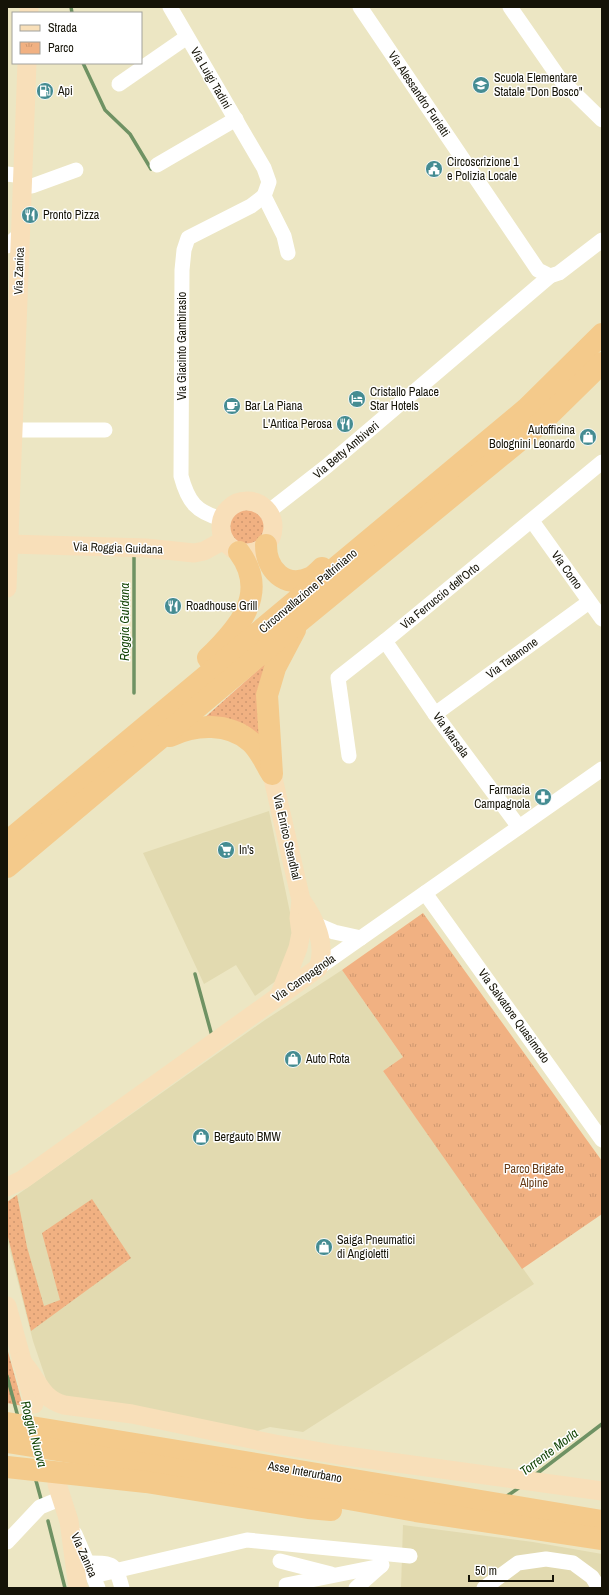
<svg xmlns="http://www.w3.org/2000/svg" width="609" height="1595" viewBox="0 0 609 1595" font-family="'Archivo Narrow',sans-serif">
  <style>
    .built { fill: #e2dab0 }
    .grass { fill: url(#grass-dots) }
    .park { fill: url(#park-tufts) }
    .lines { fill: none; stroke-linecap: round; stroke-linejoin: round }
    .stream { stroke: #6f9263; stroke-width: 3.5 }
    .minor { stroke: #fff; stroke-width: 15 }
    .major { stroke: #f8dfb9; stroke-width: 19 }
    .highway { stroke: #f4ca8b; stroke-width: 22 }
    .labels { text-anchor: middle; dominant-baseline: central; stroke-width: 3; stroke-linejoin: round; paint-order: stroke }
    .street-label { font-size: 12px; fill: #151307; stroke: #fff }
    .poi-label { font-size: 12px; fill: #151307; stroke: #fff; text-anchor: start }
    .park-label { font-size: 12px; fill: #663b17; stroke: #fff }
    .water-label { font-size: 13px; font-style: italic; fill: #144607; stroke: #fff }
  </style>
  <defs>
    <pattern id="grass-dots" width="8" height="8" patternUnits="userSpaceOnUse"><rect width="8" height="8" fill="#f1b182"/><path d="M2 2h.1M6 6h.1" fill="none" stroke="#ce976f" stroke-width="1.8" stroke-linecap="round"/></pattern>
    <pattern id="park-tufts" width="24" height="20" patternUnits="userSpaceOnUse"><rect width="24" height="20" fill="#f1b182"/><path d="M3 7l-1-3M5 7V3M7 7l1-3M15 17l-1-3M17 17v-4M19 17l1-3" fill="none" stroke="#ce976f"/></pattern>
  </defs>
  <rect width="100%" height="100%" fill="#ece6c3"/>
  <g class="built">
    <path d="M269 811 294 932 280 978 255 996 236 965 204 984 143 853Z"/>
    <path d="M342 970 403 1057 383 1071 534 1284 303 1432 270 1427 257 1431 134 1406 52 1397 33 1341 7 1239V1202L265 1020Z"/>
    <path d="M403 1525 533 1542 602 1554V1588H401Z"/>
  </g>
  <g class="grass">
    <circle cx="247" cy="527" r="19"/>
    <path d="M269 660 268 748 201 721Z"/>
    <path d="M17 1195 27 1247 44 1306 60 1300 42 1233 92 1199 131 1258 31 1331 7 1233V1202Z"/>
    <path d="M7 1348 23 1406 7 1403Z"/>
  </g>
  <path class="park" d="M423 913 602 1161V1214L522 1269 383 1071 403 1057 342 970Z"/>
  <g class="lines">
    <g class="stream">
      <path d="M71 7 72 13"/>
      <path d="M83 63 105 110 130 134 151 169"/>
      <path d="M134 693V552"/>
      <path d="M195 974 212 1036"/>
      <path d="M7 1376 18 1417"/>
      <path d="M535 1475 602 1424"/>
      <path d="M35 1477 41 1499"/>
      <path d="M507 1496 520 1487"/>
      <path d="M48 1521 65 1588"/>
    </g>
    <g class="minor">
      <path d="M170 7 264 168 269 182 264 196"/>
      <path d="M360 7 538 270 550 276"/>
      <path d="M510 7 560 79 602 120"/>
      <path d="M119 84 187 37"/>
      <path d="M157 165 236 119"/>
      <path d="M7 174 23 176"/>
      <path d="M22 186H32L76 170"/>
      <path d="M264 196 284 236 288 253"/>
      <path d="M7 246 20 234"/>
      <path d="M13 428 18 430H105"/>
      <path d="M268 512 327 466 550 276 559 273 602 240"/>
      <path d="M222 519C196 512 188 502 181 476L182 270 184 250 188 238 251 206 264 196"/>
      <path d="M532 521 602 619"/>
      <path d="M385 641 435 714 519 827"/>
      <path d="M435 714 589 602"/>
      <path d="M349 756 338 678 385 641 602 462"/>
      <path d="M425 893 602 1140"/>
      <path d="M315 924 334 932 361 938"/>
      <path d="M318 968 602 769"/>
      <path d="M75 1534 98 1588"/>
      <path d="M7 1542 40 1507 62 1498"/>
      <path d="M280 1561 331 1574"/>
      <path d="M87 1563C113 1563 115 1562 122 1588"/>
      <path d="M93 1576 247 1540 410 1556"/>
      <path d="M286 1585 381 1566"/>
      <path d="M356 1588 382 1565"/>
      <path d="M484 1588 518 1563 546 1559 573 1563 592 1577 599 1588"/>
    </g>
    <g class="major">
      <path d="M29 13V7"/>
      <circle cx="247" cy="527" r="26"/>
      <path d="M9 544 146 548 194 553 204 551 224 540"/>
      <path d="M7 588 27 63"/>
      <path d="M272 774 301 900 299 918 301 933 298 948 280 994"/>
      <path d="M301 900C315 919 327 945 318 968"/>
      <path d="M7 1187 22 1180 318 968"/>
      <path d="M7 1306 34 1404"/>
      <path d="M21 1361C38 1378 39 1398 64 1405L132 1414 275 1444 339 1455 602 1491"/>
      <path d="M57 1484 69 1521 78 1588"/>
    </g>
    <g class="highway">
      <path d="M266 545C266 569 284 589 310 578 314 576 319 571 322 568"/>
      <path d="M208 658C238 629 270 594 239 552"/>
      <path d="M170 736C195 724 229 722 251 742 259 749 265 762 270 771"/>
      <path d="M272 774 267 695 275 668 295 630"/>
      <path d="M7 842 526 409 602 334"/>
      <path d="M7 867 301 620 542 422 602 363"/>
      <path d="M7 1423 602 1521"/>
      <path d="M7 1442 214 1475 416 1511 602 1539"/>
      <path d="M7 1467 146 1482 308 1508 331 1510"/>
    </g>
  </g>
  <defs>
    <g id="school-disc" transform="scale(0.9)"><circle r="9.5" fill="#458c92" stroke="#fff"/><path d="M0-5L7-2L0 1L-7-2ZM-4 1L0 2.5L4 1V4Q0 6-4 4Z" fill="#fff"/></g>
    <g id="fuel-disc" transform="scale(0.9)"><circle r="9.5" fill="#458c92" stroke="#fff"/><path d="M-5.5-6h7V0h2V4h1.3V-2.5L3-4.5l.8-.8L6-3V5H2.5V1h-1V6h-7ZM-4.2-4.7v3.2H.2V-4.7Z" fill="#fff"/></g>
    <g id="civic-disc" transform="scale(0.9)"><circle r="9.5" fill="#458c92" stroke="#fff"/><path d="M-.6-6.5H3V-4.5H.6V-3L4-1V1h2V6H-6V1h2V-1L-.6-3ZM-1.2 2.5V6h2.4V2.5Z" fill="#fff"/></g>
    <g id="restaurant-disc" transform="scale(0.9)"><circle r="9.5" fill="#458c92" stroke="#fff"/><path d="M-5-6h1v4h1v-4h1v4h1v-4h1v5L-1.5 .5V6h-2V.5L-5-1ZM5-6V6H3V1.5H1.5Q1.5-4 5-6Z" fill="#fff"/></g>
    <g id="hotel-disc" transform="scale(0.9)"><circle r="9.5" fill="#458c92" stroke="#fff"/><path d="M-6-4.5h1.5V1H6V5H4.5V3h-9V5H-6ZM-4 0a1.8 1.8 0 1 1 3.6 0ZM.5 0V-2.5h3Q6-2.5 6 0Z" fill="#fff"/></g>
    <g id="cafe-disc" transform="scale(0.9)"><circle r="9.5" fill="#458c92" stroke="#fff"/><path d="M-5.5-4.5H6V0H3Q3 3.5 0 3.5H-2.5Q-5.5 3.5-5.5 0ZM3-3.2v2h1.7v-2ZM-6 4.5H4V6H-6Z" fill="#fff"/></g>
    <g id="shop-disc" transform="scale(0.9)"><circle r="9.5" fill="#458c92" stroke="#fff"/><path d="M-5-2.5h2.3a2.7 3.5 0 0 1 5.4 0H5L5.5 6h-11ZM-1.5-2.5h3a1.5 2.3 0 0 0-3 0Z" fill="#fff"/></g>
    <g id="pharmacy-disc" transform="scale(0.9)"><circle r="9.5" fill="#458c92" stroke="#fff"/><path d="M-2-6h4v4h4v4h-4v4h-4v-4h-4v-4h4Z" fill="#fff"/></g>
    <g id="supermarket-disc" transform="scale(0.9)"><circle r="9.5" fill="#458c92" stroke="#fff"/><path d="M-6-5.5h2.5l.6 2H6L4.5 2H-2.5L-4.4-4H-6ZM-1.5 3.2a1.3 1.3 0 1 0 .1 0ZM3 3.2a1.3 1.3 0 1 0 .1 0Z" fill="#fff"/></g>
  </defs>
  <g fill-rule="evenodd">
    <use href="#school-disc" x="481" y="85"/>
    <use href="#fuel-disc" x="45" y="91"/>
    <use href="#civic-disc" x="434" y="169"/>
    <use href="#restaurant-disc" x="30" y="215"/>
    <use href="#hotel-disc" x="357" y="399"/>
    <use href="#cafe-disc" x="232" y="406"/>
    <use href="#restaurant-disc" x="345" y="424"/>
    <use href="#shop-disc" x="588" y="437"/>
    <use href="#restaurant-disc" x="173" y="606"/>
    <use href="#pharmacy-disc" x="543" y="797"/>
    <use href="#supermarket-disc" x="226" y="850"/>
    <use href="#shop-disc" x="293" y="1059"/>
    <use href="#shop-disc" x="201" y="1137"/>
    <use href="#shop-disc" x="324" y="1247"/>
  </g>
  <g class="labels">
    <g class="street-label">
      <text transform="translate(211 78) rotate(60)">Via Luigi Tadini</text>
      <text transform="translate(419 94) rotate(56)">Via Alessandro Furietti</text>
      <text transform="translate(19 271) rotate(-88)">Via Zanica</text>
      <text transform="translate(182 346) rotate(-90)">Via Giacinto Gambirasio</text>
      <text transform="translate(346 450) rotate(-40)">Via Betty Ambiveri</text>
      <text transform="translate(118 548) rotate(2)">Via Roggia Guidana</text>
      <text transform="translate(567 570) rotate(54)">Via Como</text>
      <text transform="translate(308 591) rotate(-40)">Circonvallazione Paltriniano</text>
      <text transform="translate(440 596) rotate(-39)">Via Ferruccio dell'Orto</text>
      <text transform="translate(512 658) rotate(-36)">Via Talamone</text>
      <text transform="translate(451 735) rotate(54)">Via Marsala</text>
      <text transform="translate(287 837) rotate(77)">Via Enrico Stendhal</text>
      <text transform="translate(304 978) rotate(-35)">Via Campagnola</text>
      <text transform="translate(514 1016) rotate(54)">Via Salvatore Quasimodo</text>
      <text transform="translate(305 1472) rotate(10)">Asse Interurbano</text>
      <text transform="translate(84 1555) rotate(66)">Via Zanica</text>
    </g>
    <g class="poi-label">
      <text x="494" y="78">Scuola Elementare<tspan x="494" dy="14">Statale "Don Bosco"</tspan></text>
      <text x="58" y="91">Api</text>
      <text x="447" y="162">Circoscrizione 1<tspan x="447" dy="14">e Polizia Locale</tspan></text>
      <text x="43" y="215">Pronto Pizza</text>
      <text x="370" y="392">Cristallo Palace<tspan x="370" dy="14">Star Hotels</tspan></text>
      <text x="245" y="406">Bar La Piana</text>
      <text x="332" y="424" text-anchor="end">L'Antica Perosa</text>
      <text x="575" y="430" text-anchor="end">Autofficina<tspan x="575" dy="14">Bolognini Leonardo</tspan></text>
      <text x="186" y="606">Roadhouse Grill</text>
      <text x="530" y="790" text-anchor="end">Farmacia<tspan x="530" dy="14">Campagnola</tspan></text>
      <text x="239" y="850">In's</text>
      <text x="306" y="1059">Auto Rota</text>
      <text x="214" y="1137">Bergauto BMW</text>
      <text x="337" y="1240">Saiga Pneumatici<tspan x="337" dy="14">di Angioletti</tspan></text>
    </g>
    <g class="park-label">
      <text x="534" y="1169">Parco Brigate<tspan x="534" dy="14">Alpine</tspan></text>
    </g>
    <g class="water-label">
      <text transform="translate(124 622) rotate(-90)">Roggia Guidana</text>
      <text transform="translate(34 1434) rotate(75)">Roggia Nuova</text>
      <text transform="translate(549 1452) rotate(-37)">Torrente Morla</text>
    </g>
  </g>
  <rect width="609" height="1595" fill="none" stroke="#151307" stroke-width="16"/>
  <rect x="12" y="12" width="130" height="52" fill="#ffffff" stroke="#a1a19c"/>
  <rect x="20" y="25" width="20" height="6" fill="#f8dfb9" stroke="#a1a19c"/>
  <text x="48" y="32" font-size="12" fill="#151307">Strada</text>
  <rect x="20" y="42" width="20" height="12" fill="url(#park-tufts)" stroke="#a1a19c"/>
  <text x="48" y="52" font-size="12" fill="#151307">Parco</text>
  <path d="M469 1575v6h84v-6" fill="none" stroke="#151307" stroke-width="2"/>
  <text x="475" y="1575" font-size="12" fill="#151307" stroke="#ffffff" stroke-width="3" paint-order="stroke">50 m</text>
</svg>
